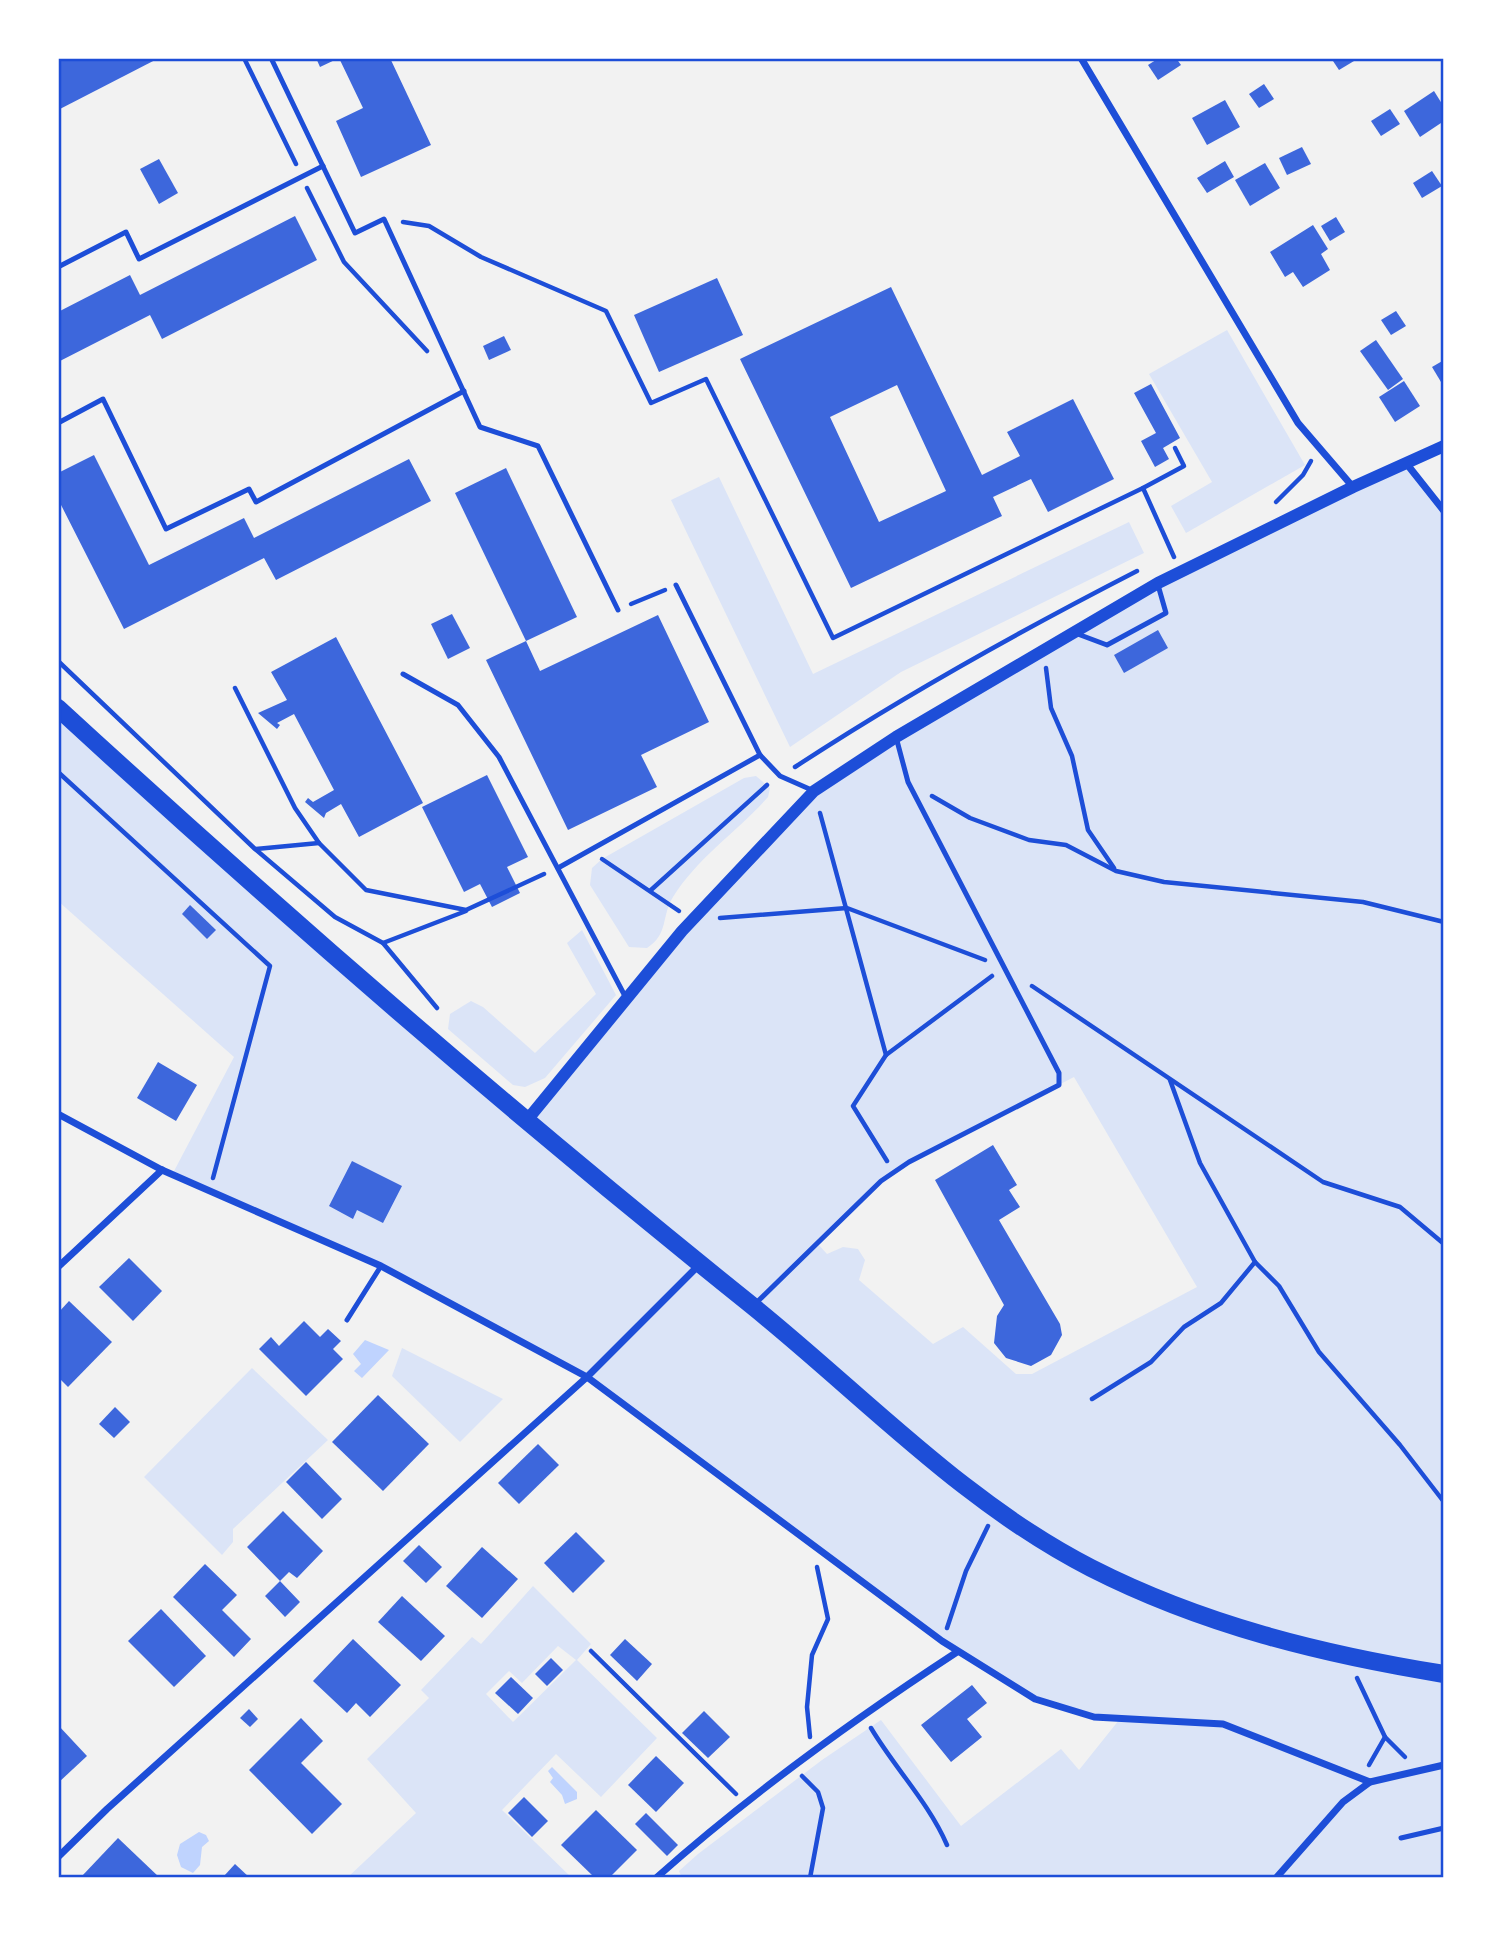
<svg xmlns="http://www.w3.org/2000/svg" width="1502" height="1936" viewBox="0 0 1502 1936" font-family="'Roboto Condensed',sans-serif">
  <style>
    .green { fill: #dbe4f7; fill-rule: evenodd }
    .water { fill: #bfd3fe }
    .building { fill: #3d67dc; fill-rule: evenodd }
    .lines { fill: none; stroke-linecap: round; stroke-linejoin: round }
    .path { stroke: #1d4ed8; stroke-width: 4.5 }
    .service { stroke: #1d4ed8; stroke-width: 5 }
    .minor { stroke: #1d4ed8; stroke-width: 7 }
    .tertiary { stroke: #1d4ed8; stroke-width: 12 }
    .primary { stroke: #1d4ed8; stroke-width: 18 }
    .neatline { fill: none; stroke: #1d4ed8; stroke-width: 2.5 }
  </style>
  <rect width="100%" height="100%" fill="#f2f2f2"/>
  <g class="green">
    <path d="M1227 330 1305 465 1186 533 1171 506 1212 482 1149 374Z"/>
    <path d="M1406 463 1444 511V1878H682L679 1871 698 1854 822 1760 881 1720 961 1826 1061 1749 1079 1770 1119 1720 1035 1699 986 1670 587 1377 381 1266 173 1173 234 1057 58 901V708L528 1118 626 998 814 791 1072 632ZM1074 1077 1197 1287 1032 1374H1016L963 1327 933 1344 859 1280 865 1260 858 1249 843 1247 827 1254 818 1244 881 1181 909 1162Z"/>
    <path d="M719 477 813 674 1129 522 1144 553 901 672 790 747 671 500Z"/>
    <path d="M756 776 770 788 768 797C738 831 697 858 673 897 661 916 669 934 647 948L629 947 590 885 592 868 602 859 744 778Z"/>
    <path d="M582 930 616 995 545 1078 525 1087 513 1085 448 1029 450 1014 471 1001 483 1007 535 1053 596 994 567 943Z"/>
    <path d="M402 1348 503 1399 460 1442 392 1376Z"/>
    <path d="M252 1368 328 1440 233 1529V1542L222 1555 144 1477Z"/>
    <path d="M533 1586 591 1644 577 1660 657 1738 601 1797 556 1754 502 1810 572 1878H347L416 1813 367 1759 429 1698 421 1690 472 1637 481 1644ZM558 1646 576 1660 513 1722 486 1694 509 1671 522 1683Z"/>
  </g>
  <g class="water">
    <path d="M365 1340 389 1350 362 1378 354 1371 361 1364 353 1354Z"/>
    <path d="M552 1767 577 1792V1799L565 1804 562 1795 550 1782 553 1778 548 1771Z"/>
    <path d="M199 1832 206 1835 209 1841 202 1847 200 1865 193 1873 181 1867 177 1855 180 1844Z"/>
  </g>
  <g class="building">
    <path d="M58 58H159L58 110Z"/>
    <path d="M316 58H390L431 145 361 177 336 121 363 108 339 58 320 67Z"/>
    <path d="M1159 58H1176L1181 65 1158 80 1148 65Z"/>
    <path d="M1331 58H1359L1339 70Z"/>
    <path d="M1264 84 1274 99 1259 108 1249 94Z"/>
    <path d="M1434 91 1444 107V121L1420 137 1404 111Z"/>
    <path d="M1225 100 1240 127 1207 145 1192 118Z"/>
    <path d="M1390 109 1400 124 1381 136 1371 121Z"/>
    <path d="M1302 147 1311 164 1287 175 1279 158Z"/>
    <path d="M159 159 178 193 159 204 140 169Z"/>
    <path d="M1225 161 1234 177 1207 193 1197 178Z"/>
    <path d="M1265 163 1280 188 1250 206 1235 180Z"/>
    <path d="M1432 171 1442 186 1422 198 1413 183Z"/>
    <path d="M295 216 317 260 162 339 150 315 58 362V312L130 275 140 295Z"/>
    <path d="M1336 217 1345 232 1330 241 1321 226Z"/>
    <path d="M1313 225 1328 249 1321 254 1330 270 1303 287 1293 272 1285 277 1270 252Z"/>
    <path d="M717 278 743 335 659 372 634 315Z"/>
    <path d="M891 287 982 475 1020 456 1007 432 1073 399 1114 479 1048 512 1031 479 993 497 1002 516 851 588 740 359ZM897 385 946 491 879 522 830 417Z"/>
    <path d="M1396 311 1406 326 1391 335 1381 320Z"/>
    <path d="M504 336 511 350 489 360 483 346Z"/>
    <path d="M1376 340 1403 379 1388 390 1360 351Z"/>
    <path d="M1444 360V387L1432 367Z"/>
    <path d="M1404 381 1420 406 1395 422 1379 397Z"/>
    <path d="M1151 384 1180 438 1163 448 1169 459 1155 467 1141 441 1156 433 1134 393Z"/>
    <path d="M94 455 149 565 244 518 254 538 409 459 431 501 276 580 264 558 124 629 58 499V473Z"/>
    <path d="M506 468 577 617 526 641 455 493Z"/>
    <path d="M452 614 470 648 448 659 431 624Z"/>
    <path d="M658 615 709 722 641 755 657 787 568 830 486 660 526 641 540 671Z"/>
    <path d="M1158 630 1168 648 1124 673 1114 655Z"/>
    <path d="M336 637 423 803 359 837 341 804 326 813 324 818 305 802 308 798 313 802 334 790 294 714 277 723 280 725 277 729 258 713 287 700 271 672Z"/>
    <path d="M487 775 528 857 507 867 520 893 492 907 480 884 464 892 422 807Z"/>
    <path d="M190 905 216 930 207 939 182 914Z"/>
    <path d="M158 1062 197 1085 176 1121 137 1098Z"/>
    <path d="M993 1145 1017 1185 1009 1190 1020 1207 999 1220 1060 1324 1062 1335 1051 1355 1031 1366 1006 1358 994 1343 997 1316 1004 1305 935 1180Z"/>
    <path d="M352 1161 402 1186 383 1223 357 1210 353 1219 329 1206Z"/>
    <path d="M129 1258 162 1291 133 1321 99 1287Z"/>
    <path d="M69 1301 112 1342 68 1387 58 1377V1313Z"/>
    <path d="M304 1321 320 1337 328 1329 341 1341 333 1349 343 1359 306 1396 259 1349 271 1337 279 1346Z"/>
    <path d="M378 1395 429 1444 383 1491 332 1442Z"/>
    <path d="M115 1407 130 1422 114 1438 99 1424Z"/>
    <path d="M538 1444 559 1465 519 1504 498 1483Z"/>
    <path d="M306 1462 342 1499 322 1519 286 1482Z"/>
    <path d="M283 1511 323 1551 297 1578 289 1572 280 1581 300 1602 285 1617 265 1596 280 1581 247 1547Z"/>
    <path d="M576 1532 605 1561 573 1593 544 1563Z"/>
    <path d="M419 1545 442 1567 426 1583 403 1561Z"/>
    <path d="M482 1547 518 1579 482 1618 446 1586Z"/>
    <path d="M205 1564 237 1595 222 1610 251 1639 234 1657 173 1597Z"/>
    <path d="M402 1596 445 1636 421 1661 378 1622Z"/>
    <path d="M161 1609 206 1656 174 1687 128 1641Z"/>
    <path d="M353 1639 401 1685 370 1717 356 1703 347 1713 313 1681Z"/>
    <path d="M625 1639 652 1664 637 1681 610 1655Z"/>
    <path d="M551 1658 563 1670 547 1686 535 1674Z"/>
    <path d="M511 1677 533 1698 518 1714 495 1693Z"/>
    <path d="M972 1685 987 1703 967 1719 982 1737 951 1762 921 1725Z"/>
    <path d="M249 1709 258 1719 250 1727 240 1718Z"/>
    <path d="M704 1711 730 1737 708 1758 682 1733Z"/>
    <path d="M301 1718 323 1741 301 1763 342 1804 312 1834 249 1770Z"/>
    <path d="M58 1725 87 1756 58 1783Z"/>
    <path d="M656 1756 684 1783 656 1812 628 1785Z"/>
    <path d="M524 1797 548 1821 532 1837 508 1813Z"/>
    <path d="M596 1810 637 1850 609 1878H595L561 1845Z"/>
    <path d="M646 1813 678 1845 667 1856 635 1824Z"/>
    <path d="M118 1838 160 1878 82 1876Z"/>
    <path d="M235 1864 250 1878 224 1876Z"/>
  </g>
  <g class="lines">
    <g class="path">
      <path d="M244 58 296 164"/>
      <path d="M307 188 344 262 427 351"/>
      <path d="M403 222 429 226 481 257 606 311 651 403 706 379 833 638 1143 488 1174 557"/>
      <path d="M1143 488 1184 466 1175 448"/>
      <path d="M1276 502 1303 475 1311 461"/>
      <path d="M631 604 665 590"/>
      <path d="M58 661 255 849 335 917 383 943 437 1008"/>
      <path d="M1046 668 1051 708 1072 756 1088 830 1114 868"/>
      <path d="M235 688 295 808 319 843 366 890 466 910 544 874"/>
      <path d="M795 767C905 695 1020 631 1137 571"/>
      <path d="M58 772 270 966 213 1178"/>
      <path d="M932 796 970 818 1029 840 1066 845 1116 871 1164 882 1363 902 1444 922"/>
      <path d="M820 813 886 1055"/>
      <path d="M256 849 319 843"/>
      <path d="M602 859 679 911"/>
      <path d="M651 890 767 785"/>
      <path d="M720 918 847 908 985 960"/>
      <path d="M383 943 466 911"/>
      <path d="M1032 986 1323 1182 1400 1207 1444 1244"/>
      <path d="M1170 1080 1200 1163 1255 1262 1279 1286 1319 1352 1400 1445 1444 1502"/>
      <path d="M887 1161 853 1106 886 1055 992 976"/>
      <path d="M1092 1399 1151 1362 1184 1327 1221 1303 1255 1262"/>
      <path d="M947 1628 966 1571 988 1526"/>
      <path d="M591 1651 736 1794"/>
      <path d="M1357 1678 1385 1737"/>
      <path d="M871 1728C894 1767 929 1803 947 1845"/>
      <path d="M810 1737 807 1707 812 1655 828 1619 817 1567"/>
      <path d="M1369 1765 1385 1737 1405 1757"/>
      <path d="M802 1776 818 1792 823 1808 810 1878"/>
    </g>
    <g class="service">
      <path d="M271 58 355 233 384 219 480 427 538 446 618 610"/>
      <path d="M58 267 126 232 139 259 323 166"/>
      <path d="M58 423 103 399 166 529 249 489 256 502 464 391"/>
      <path d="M676 585 760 755 780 776 814 791"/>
      <path d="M1075 633 1107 645 1166 613 1158 585"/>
      <path d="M403 674 458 705 499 757 626 998"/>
      <path d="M558 868 760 755"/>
      <path d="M756 1303 881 1181 909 1162 1059 1085V1073L908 782 896 737"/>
      <path d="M347 1320 381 1266"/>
      <path d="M1401 1838 1444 1828"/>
    </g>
    <g class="minor">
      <path d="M1081 58 1298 423 1353 487"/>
      <path d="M1406 463 1444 511"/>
      <path d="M58 1114 162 1170 381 1266 587 1377 942 1641 1035 1699 1094 1717 1223 1724 1370 1782"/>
      <path d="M58 1267 162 1170"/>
      <path d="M58 1857 107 1809 587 1377 699 1265"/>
      <path d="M656 1878C749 1795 853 1720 957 1652"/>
      <path d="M1276 1878 1343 1802 1370 1782 1444 1765"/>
    </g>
    <path class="tertiary" d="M528 1119 682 931 814 791 896 737 1158 583 1353 487 1444 446"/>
    <path class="primary" d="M58 708C282 914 513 1114 750 1304 862 1394 962 1502 1091 1568 1203 1625 1321 1654 1444 1674"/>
  </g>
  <rect width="1502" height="1936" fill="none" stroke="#ffffff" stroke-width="119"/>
  <rect x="60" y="60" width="1382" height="1816" class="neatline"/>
</svg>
